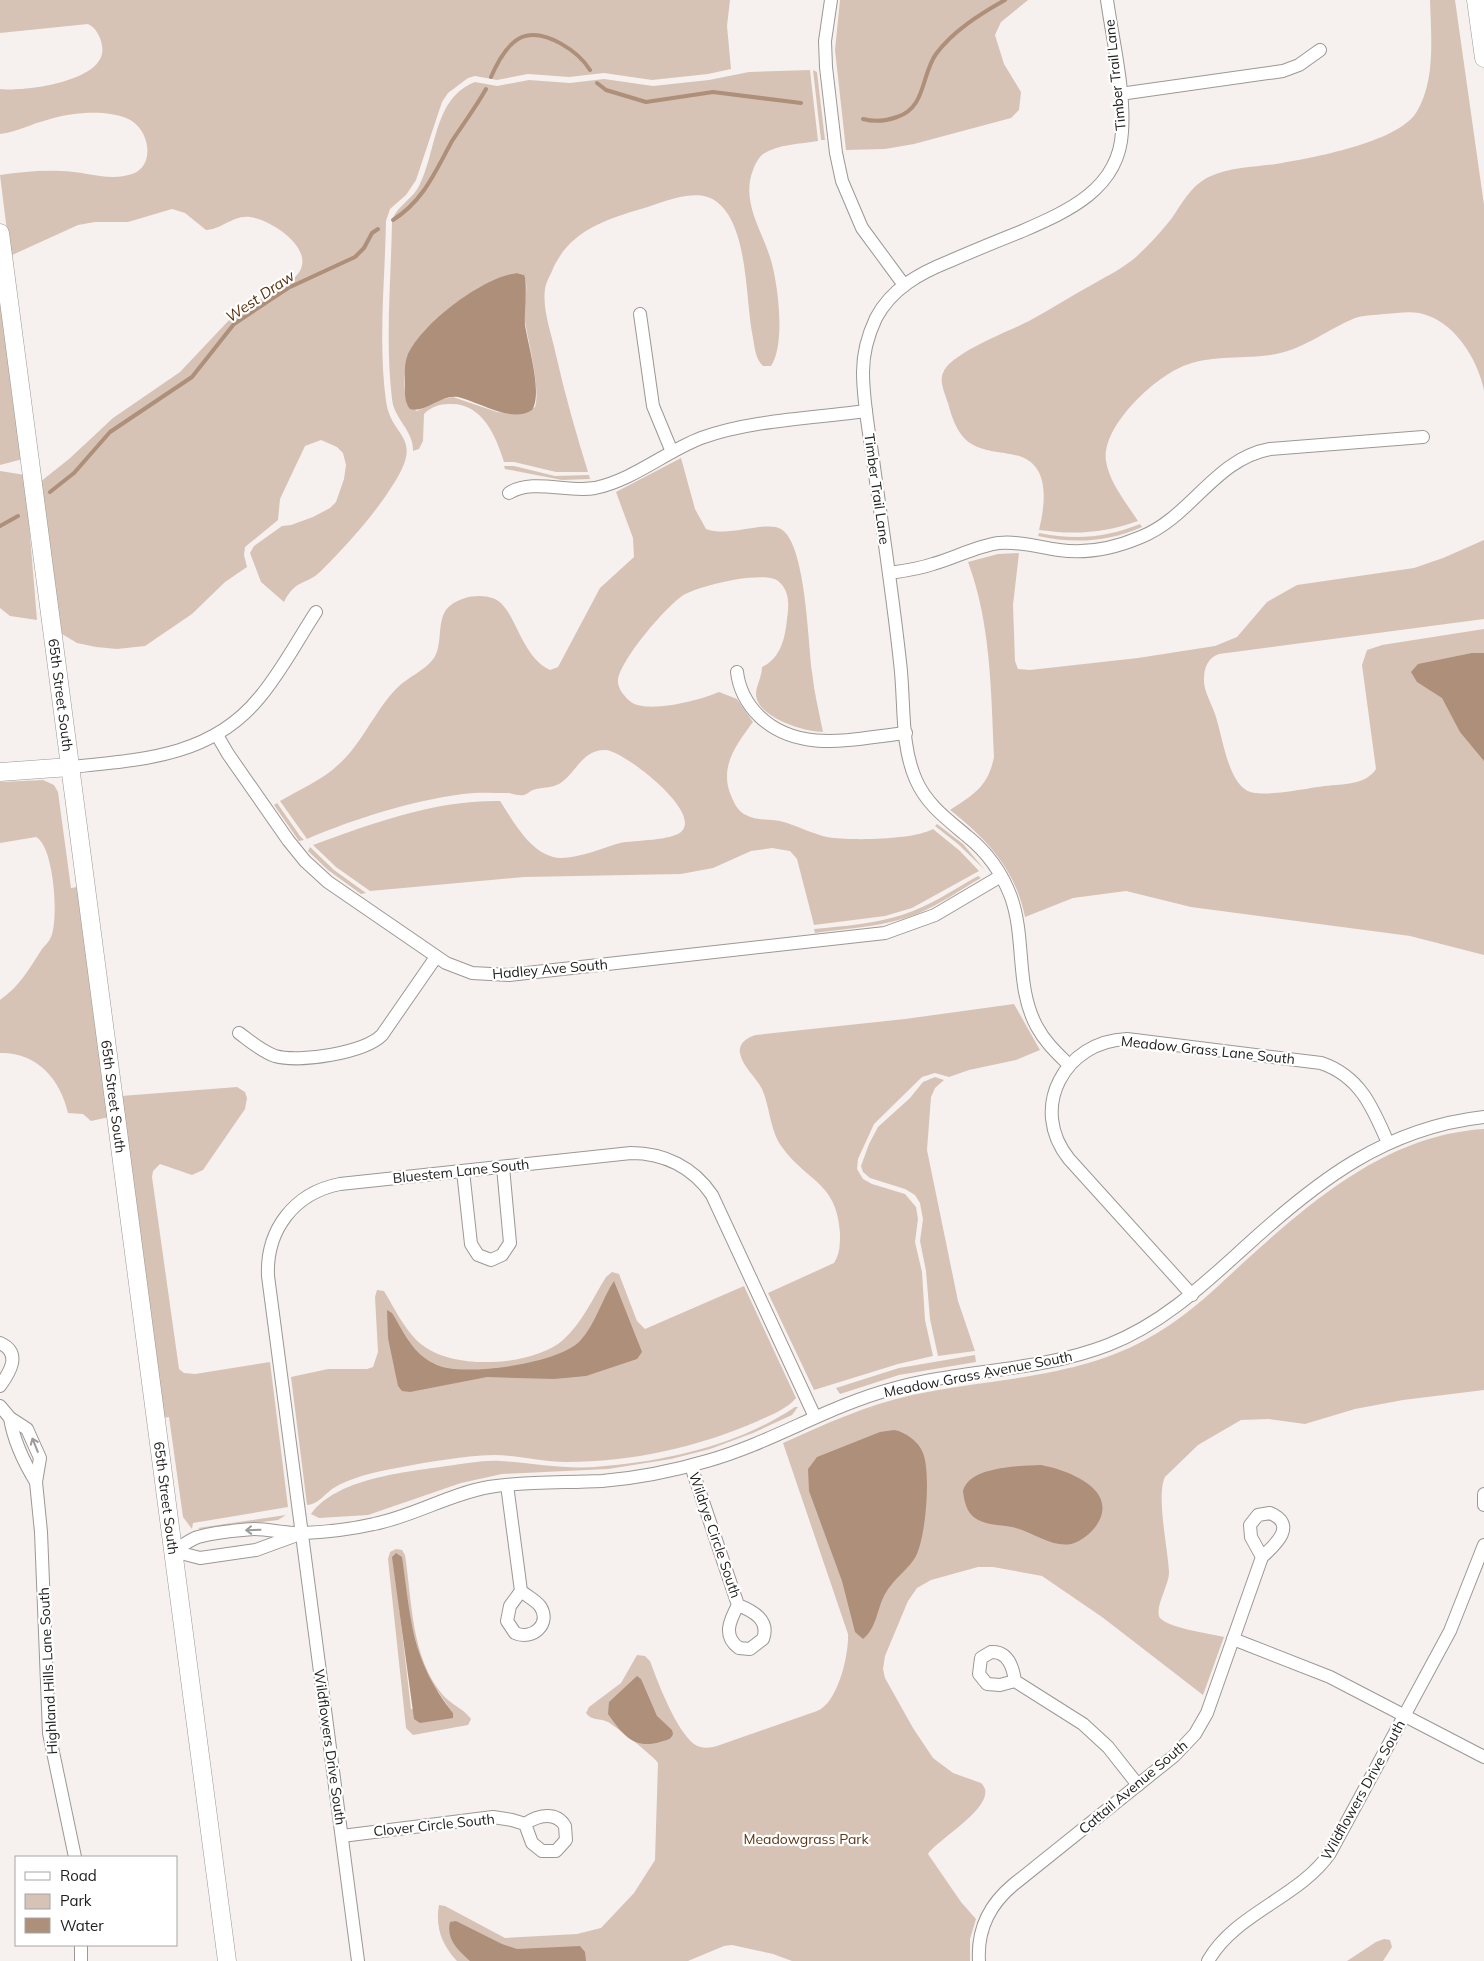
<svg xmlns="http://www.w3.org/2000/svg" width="1484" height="1961" viewBox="0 0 1484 1961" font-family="Mulish,sans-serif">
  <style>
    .green { fill: #d7c3b5; fill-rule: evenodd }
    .water { fill: #ad8f7a }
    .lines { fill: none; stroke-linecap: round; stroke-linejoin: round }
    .stream { stroke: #ad8f7a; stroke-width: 4 }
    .street-casing { stroke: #9b9895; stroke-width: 14 }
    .secondary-casing { stroke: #9b9895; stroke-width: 19 }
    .street { stroke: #fff; stroke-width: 12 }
    .secondary { stroke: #fff; stroke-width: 18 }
    .oneway { stroke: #9c9b9b }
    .labels { text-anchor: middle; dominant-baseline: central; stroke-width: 4.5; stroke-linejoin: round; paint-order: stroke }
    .street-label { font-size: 14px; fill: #222120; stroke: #fff }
    .park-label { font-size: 14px; fill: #5f3511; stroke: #fff }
    .water-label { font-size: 15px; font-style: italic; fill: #59300a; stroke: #fff }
  </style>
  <rect width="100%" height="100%" fill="#f6f1ee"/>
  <g class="green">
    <path d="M0 0H730L727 26 731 69 708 74 652 80 604 73 569 77 528 74 497 80 475 76 468 78 448 93 442 102 416 180 406 195 390 209 386 221C385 281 378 341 386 401 391 438 423 435 396 480 376 513 348 544 321 571 306 586 296 578 284 602L261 582 250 553 254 546 282 526 291 525 313 517 330 508 336 502 344 479 346 465 343 453 337 447 321 440 305 446 280 499 278 520 245 547 244 555 247 567 225 582 192 614 145 646 117 649 96 647 77 643 62 634 40 482 69 459 113 418 180 372 231 318 294 278C322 253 273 220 250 217 233 215 221 230 206 230L185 213 172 209 128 222H95L78 225 10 256 0 175C20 172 41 170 61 171 84 171 109 182 132 174 155 166 150 133 132 121 124 116 113 114 103 113 85 112 65 114 47 120 31 124 17 132 0 134V89C25 92 109 81 102 46 101 37 96 28 88 24L0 33Z"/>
    <path d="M840 0H1028L1001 22 995 35 1004 64 1021 92 1019 110 1011 118 914 144 885 149 846 150 835 50Z"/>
    <path d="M1430 0H1455L1484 205V390C1477 358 1454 320 1419 313 1409 311 1396 313 1385 314 1376 315 1364 315 1355 318 1328 329 1306 348 1276 354 1247 360 1215 354 1186 365 1155 376 1101 427 1106 461 1109 482 1127 504 1138 521 1104 533 1076 535 1039 530 1045 505 1051 466 1019 456 1001 451 980 453 965 439 956 430 951 415 948 403 945 394 939 381 943 373 950 353 1010 331 1029 321 1051 309 1073 295 1095 283 1109 275 1123 268 1136 257 1149 245 1161 232 1172 218 1183 202 1192 184 1211 176 1231 167 1255 167 1276 164 1311 158 1396 143 1416 113 1436 81 1431 36 1430 0Z"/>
    <path d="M810 70 818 141C801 144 778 144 763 154 758 158 755 165 753 170 741 201 761 229 770 257 778 282 786 344 771 366H763C755 358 755 348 753 338 745 300 749 227 717 202 696 186 663 203 641 209 604 220 568 232 552 271 550 276 546 282 545 289 542 309 552 335 556 355 565 395 576 433 588 472H556L514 462H504C496 436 482 402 449 404 439 404 431 407 424 414L423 441 419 449 413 451C414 431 394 419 392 399 385 340 391 281 392 222 395 207 412 200 419 186 437 152 433 98 475 82L497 86 529 80 570 83 604 79 653 86 709 80 749 72ZM517 273 522 274C531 282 523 303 524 315 527 338 541 388 535 407L520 414 497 412 453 397 439 400 417 411 407 405C403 389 404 367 410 352 422 323 486 277 517 273Z"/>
    <path d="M813 70 817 72 825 140H821Z"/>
    <path d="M0 305 2 307 23 459 0 465Z"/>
    <path d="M681 458 695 509 706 529C729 538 766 520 781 529 806 544 808 643 812 672 814 692 819 712 823 732 804 732 756 717 756 694 756 686 762 677 762 667 781 658 785 638 787 619 789 606 790 590 778 581 763 570 697 586 682 596 665 608 621 659 618 680 617 688 625 697 631 702 648 714 701 700 719 692L737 699 753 722C736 745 718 768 732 798 735 805 739 812 746 815 759 822 774 818 787 823 800 827 813 834 827 837 849 841 914 840 933 829L960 851 979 871 912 908 885 916 814 925 797 859 790 851 772 848 751 851 713 868 681 874 524 877 370 891 336 867 313 845C373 823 435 800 500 801 514 822 532 857 561 858 580 858 602 848 620 843 634 840 673 841 682 831 701 810 623 751 606 750 583 749 577 771 562 782 555 788 542 787 533 790 530 791 526 795 524 795 519 796 513 794 509 793 493 793 478 792 463 794 411 801 356 818 307 839L280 801C299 790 322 780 338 765 362 744 374 712 396 689 407 677 425 671 434 658 444 643 435 616 451 605 462 596 482 593 495 599 516 609 520 656 550 670L558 667 600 588 634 557 633 538 616 492Z"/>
    <path d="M504 466H514L555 476 589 475 590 479 562 480 505 469Z"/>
    <path d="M0 471 25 475 37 620 10 616 0 608Z"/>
    <path d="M1140 524 1142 527C1108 542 1074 544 1038 536L1039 533C1074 540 1106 538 1140 524Z"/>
    <path d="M1484 540V619L1219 654C1209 657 1204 667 1204 678 1203 690 1211 702 1215 714 1222 734 1227 778 1246 790 1259 799 1307 788 1325 786 1342 784 1366 785 1376 769L1362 665 1367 650 1382 645 1484 629V955L1410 936 1191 907 1126 891 1073 898 1025 917C1016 870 986 838 950 810 974 794 988 787 994 757 991 691 991 624 968 562L998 554 1019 553 1013 605 1015 661 1018 669 1030 670 1138 658 1215 646 1237 637 1267 602 1297 585 1414 568 1443 558Z"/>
    <path d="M43 780 54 785 58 792 71 888 78 887 109 1117 91 1121 83 1114 68 1113C60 1079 37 1052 0 1053V1000C20 986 29 969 42 949 45 945 49 942 51 937 59 919 54 846 36 837L0 843V782Z"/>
    <path d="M277 803 300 836 304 840 299 841 297 838 274 805Z"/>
    <path d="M937 824 963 844 985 870 958 844 935 826Z"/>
    <path d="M310 847 334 870 366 893 361 894 328 870 308 851Z"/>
    <path d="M978 876 981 878C960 890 939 905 917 914 884 927 849 928 815 933L814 929C844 926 874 924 902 915 930 906 953 890 978 876Z"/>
    <path d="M1014 1004 1040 1050 1016 1060 969 1070 949 1077 935 1073 922 1077 874 1124 858 1159 857 1169 863 1179 872 1184 905 1194 916 1207 918 1219 915 1242 922 1272 925 1320 933 1356 898 1364 814 1390 768 1293 834 1263C840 1254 840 1244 840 1233 837 1182 807 1182 782 1147 770 1131 770 1107 762 1089 756 1077 742 1066 740 1053 738 1043 748 1037 756 1035L905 1019Z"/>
    <path d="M935 1077 944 1080 935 1088 931 1097 927 1150 958 1301 975 1351 938 1356 930 1319 926 1271 920 1241 923 1219 920 1203 915 1195 905 1189 870 1178 863 1172 861 1166 869 1144 878 1127 910 1098 923 1082Z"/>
    <path d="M237 1087 245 1092 247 1098 245 1109 203 1170 192 1175 160 1164 153 1171 152 1177 179 1369 184 1373 195 1374 270 1362 288 1507 193 1523 192 1529 183 1517 169 1417 163 1418 121 1096Z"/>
    <path d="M1484 1129V1390L1403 1400 1355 1409 1305 1424 1269 1419 1241 1420 1198 1445 1165 1477C1156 1496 1168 1549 1169 1572 1170 1584 1152 1611 1161 1619 1173 1629 1208 1633 1224 1637L1203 1695 1102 1617 1042 1576 993 1567H978L931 1580 917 1588 908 1601 885 1656 883 1669 885 1678 913 1728 933 1758 953 1773 981 1783C1003 1803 936 1840 928 1854L961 1902 976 1919 970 1939V1961H792L773 1954 732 1945 724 1946 688 1961H457C442 1945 435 1927 439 1905L445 1906 505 1938 577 1934 601 1928 634 1893 655 1860 658 1763C655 1757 615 1726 608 1722 600 1718 591 1721 586 1713L589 1707 621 1683 637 1655 645 1656 650 1661C658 1683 676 1730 694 1744 701 1749 709 1748 717 1746L817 1711C838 1703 849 1654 848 1634L783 1443C825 1424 867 1405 912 1395 991 1378 1073 1379 1145 1340 1183 1320 1213 1291 1244 1262 1313 1200 1387 1135 1484 1129Z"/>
    <path d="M612 1272 619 1274 637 1321 645 1329 744 1286 796 1398C787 1409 771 1415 758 1421 698 1447 632 1462 566 1462 542 1462 518 1455 494 1455 462 1456 428 1462 397 1468 375 1472 351 1477 332 1489 324 1495 317 1505 307 1505L291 1377 328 1369H367L373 1367 378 1352 375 1297 377 1290 384 1291C395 1309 407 1335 425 1347 457 1370 533 1366 563 1340 582 1323 593 1298 606 1277Z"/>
    <path d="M975 1355 976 1362 899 1375 840 1394 836 1388 899 1368Z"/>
    <path d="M795 1407H798L792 1415 753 1433 710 1449 671 1459 608 1469 502 1474 461 1483 368 1515 319 1518 311 1514C337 1478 406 1472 447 1466 464 1464 482 1460 500 1461 532 1463 561 1469 594 1467 663 1462 737 1446 795 1407Z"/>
    <path d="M286 1515 278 1520 201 1530 198 1528Z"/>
    <path d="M396 1549 402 1550 405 1555C412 1600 411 1657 442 1694 450 1704 463 1708 471 1719L468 1725 413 1735 406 1728 388 1559 390 1552ZM393 1554 422 1665 429 1679 453 1713 411 1709Z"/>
    <path d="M1384 1939 1390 1940 1392 1947 1383 1961H1347L1376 1942Z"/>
  </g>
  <g class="water">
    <path d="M517 273 524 275C528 281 524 314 525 325 528 345 543 394 532 410 512 424 477 401 458 397 441 394 424 414 410 409 404 402 405 393 405 384 405 375 404 365 407 357 419 325 483 277 517 273Z"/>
    <path d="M1472 653H1484V761L1460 732 1442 698 1417 682 1411 672 1418 664Z"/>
    <path d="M614 1281 642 1352 637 1359 586 1376 554 1379 487 1377 410 1392 402 1391 398 1386 388 1338 387 1310 392 1313C402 1329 410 1348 426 1359 432 1363 440 1367 447 1368 478 1374 558 1363 580 1341 595 1325 602 1299 614 1281Z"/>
    <path d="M894 1430C906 1432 919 1442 923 1453 931 1473 926 1536 916 1556 909 1569 894 1578 885 1594 877 1608 877 1628 863 1639L855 1632 842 1581 809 1491 808 1469 817 1457 880 1432Z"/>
    <path d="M1041 1465C1068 1470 1121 1490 1096 1526 1090 1534 1080 1542 1071 1544 1052 1548 1031 1531 1012 1527 1001 1525 985 1525 975 1518 967 1513 964 1501 963 1491 969 1466 1020 1466 1041 1465Z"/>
    <path d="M396 1553 402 1557C411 1620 411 1660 453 1713V1718L420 1723 414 1719 392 1557Z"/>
    <path d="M637 1676 641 1679 657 1716 672 1730 673 1734C671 1740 666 1740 660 1742 634 1750 622 1734 608 1714L609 1702Z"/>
    <path d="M456 1921 502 1944 517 1949 580 1946 585 1952 586 1961H470C458 1950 446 1940 450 1922Z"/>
  </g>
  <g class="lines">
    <g class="stream">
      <path d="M491 77C497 63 508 43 522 37 545 28 579 52 590 70"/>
      <path d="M597 83 606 90 646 102 713 92 801 103"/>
      <path d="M863 119C874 122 886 121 897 117 926 108 921 75 936 54 953 31 980 14 1005 0"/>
      <path d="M393 220C424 200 435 172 452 141 463 124 476 107 486 89"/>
      <path d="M50 492 74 473 110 432 192 377 234 324 288 288 355 257 364 248 372 233 378 229"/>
      <path d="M0 526 18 516"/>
    </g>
    <g class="street-casing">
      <g id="street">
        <path d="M831 0 825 41 826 67 836 153 842 181 862 228 904 285"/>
        <path d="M1120 94 1283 71 1299 65 1320 50"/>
        <path d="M640 314 653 406 672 452"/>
        <path d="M509 493C532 478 568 493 595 488 633 480 665 452 701 438 750 420 815 418 866 411"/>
        <path d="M889 573C903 571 919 569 933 564 955 558 976 546 999 543 1019 541 1038 547 1059 550 1086 554 1115 548 1141 537 1191 517 1215 459 1270 449L1423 437"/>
        <path d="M737 672C739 689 747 704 759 716 799 755 856 738 906 733"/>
        <path d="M217 735 228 754 288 840 305 861 328 882 446 963 472 973 509 975 885 933 935 915 1001 876"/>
        <path d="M70 767C140 760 211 757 259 698 281 672 297 641 316 612"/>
        <path d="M239 1033C250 1041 261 1051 275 1056 299 1063 364 1053 382 1035L436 957"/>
        <path d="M1069 1065C1057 1053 1045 1042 1037 1027 1015 987 1026 939 1011 897 1002 873 987 852 967 836 947 819 927 805 916 780 900 744 905 701 900 662 893 597 883 532 874 467 870 436 863 404 863 372 863 353 868 335 876 318 892 288 920 273 950 261 973 251 997 241 1020 232 1066 212 1119 190 1122 132 1125 91 1113 42 1107 0"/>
        <path d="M463 1171 471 1244 478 1255 491 1260 502 1255 510 1243 503 1167"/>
        <path d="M1192 1295 1069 1159C1028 1108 1065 1041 1127 1039L1321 1063C1360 1076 1373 1108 1388 1143"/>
        <path d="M0 1343C22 1353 10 1372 0 1386"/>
        <path d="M0 1406 10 1418 27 1429 40 1458 36 1482 41 1532 49 1733 75 1857"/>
        <path d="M10 1418C14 1442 23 1461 36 1482"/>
        <path d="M691 1466 738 1605C730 1620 722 1636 739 1648L750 1649 763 1639C770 1620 753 1611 738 1605"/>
        <path d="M507 1485 521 1591 510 1606 507 1621 515 1633C532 1641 552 1624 540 1606 535 1600 527 1596 521 1591"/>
        <path d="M1484 1494V1505"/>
        <path d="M173 1551C181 1547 189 1540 198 1537 212 1533 239 1530 254 1529 271 1529 287 1534 304 1533 327 1532 352 1529 374 1524 414 1516 449 1494 489 1487 527 1481 564 1483 602 1481 638 1478 673 1471 707 1461 771 1443 828 1406 892 1389 963 1369 1038 1372 1108 1345 1162 1324 1203 1285 1245 1247 1317 1181 1385 1128 1484 1117"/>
        <path d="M173 1551 200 1558 256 1550 297 1535"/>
        <path d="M1233 1639 1330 1677 1484 1757"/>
        <path d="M1015 1681 1000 1685 987 1684 979 1674 981 1658 991 1652C1008 1651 1013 1667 1015 1681L1083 1724 1108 1747 1138 1785"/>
        <path d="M342 1836 493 1817 512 1820 525 1824 532 1843 542 1851H556L566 1840 565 1826C556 1811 538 1815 525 1824"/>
        <path d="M81 1961V1945"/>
        <path d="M358 1961 268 1276C266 1230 294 1193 340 1184L631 1153C664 1153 693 1167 712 1195L815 1417"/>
        <path d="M979 1961C977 1929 989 1905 1013 1885L1174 1756 1195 1734 1207 1713 1262 1557C1275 1545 1298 1525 1270 1513L1258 1515 1250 1525 1251 1537 1262 1557"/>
        <path d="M1208 1961C1235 1913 1299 1898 1330 1853L1450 1631 1484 1545"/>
      </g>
    </g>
    <g class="secondary-casing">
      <g id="secondary">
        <path d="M1476 0 1484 58"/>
        <path id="s1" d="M0 233 227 1961"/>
        <path d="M0 772 70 767"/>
      </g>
    </g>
    <use href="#street" class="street"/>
    <use href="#secondary" class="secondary"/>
  </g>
  <defs><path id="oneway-shaft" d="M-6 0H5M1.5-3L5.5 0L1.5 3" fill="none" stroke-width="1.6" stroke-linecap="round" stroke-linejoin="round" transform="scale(1.25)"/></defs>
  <g class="oneway">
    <use href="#oneway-shaft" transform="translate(35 1445) rotate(-112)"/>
    <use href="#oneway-shaft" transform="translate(253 1530) rotate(178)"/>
  </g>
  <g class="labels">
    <g class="street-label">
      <text transform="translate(1115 75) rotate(-96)">Timber Trail Lane</text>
      <text transform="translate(877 489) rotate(82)">Timber Trail Lane</text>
      <text stroke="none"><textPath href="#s1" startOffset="466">65th Street South</textPath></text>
      <text transform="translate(550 969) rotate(-5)">Hadley Ave South</text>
      <text transform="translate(1208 1050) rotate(6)">Meadow Grass Lane South</text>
      <text stroke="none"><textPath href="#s1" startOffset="871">65th Street South</textPath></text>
      <text transform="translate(461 1171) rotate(-6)">Bluestem Lane South</text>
      <text transform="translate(978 1374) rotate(-11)">Meadow Grass Avenue South</text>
      <text stroke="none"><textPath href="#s1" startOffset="1276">65th Street South</textPath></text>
      <text transform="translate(715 1535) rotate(71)">Wildrye Circle South</text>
      <text transform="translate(48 1671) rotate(-93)">Highland Hills Lane South</text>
      <text transform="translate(330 1747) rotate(82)">Wildflowers Drive South</text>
      <text transform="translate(1133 1787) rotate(-40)">Cattail Avenue South</text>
      <text transform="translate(1363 1790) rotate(-61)">Wildflowers Drive South</text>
      <text transform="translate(434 1825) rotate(-6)">Clover Circle South</text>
    </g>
    <g class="park-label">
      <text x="806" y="1839">Meadowgrass Park</text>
    </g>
    <g class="water-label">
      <text transform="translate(260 296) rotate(-34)">West Draw</text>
    </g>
  </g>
  <rect x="15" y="1856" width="162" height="90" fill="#ffffff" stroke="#a7a6a6"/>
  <rect x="25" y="1872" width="25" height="8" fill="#ffffff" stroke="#a7a6a6"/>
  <text x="60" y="1881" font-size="15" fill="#222120">Road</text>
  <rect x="25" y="1894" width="25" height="15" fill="#d7c3b5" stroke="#a7a6a6"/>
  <text x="60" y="1906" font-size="15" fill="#222120">Park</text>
  <rect x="25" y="1918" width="25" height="15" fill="#ad8f7a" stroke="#a7a6a6"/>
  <text x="60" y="1931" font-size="15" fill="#222120">Water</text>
</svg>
